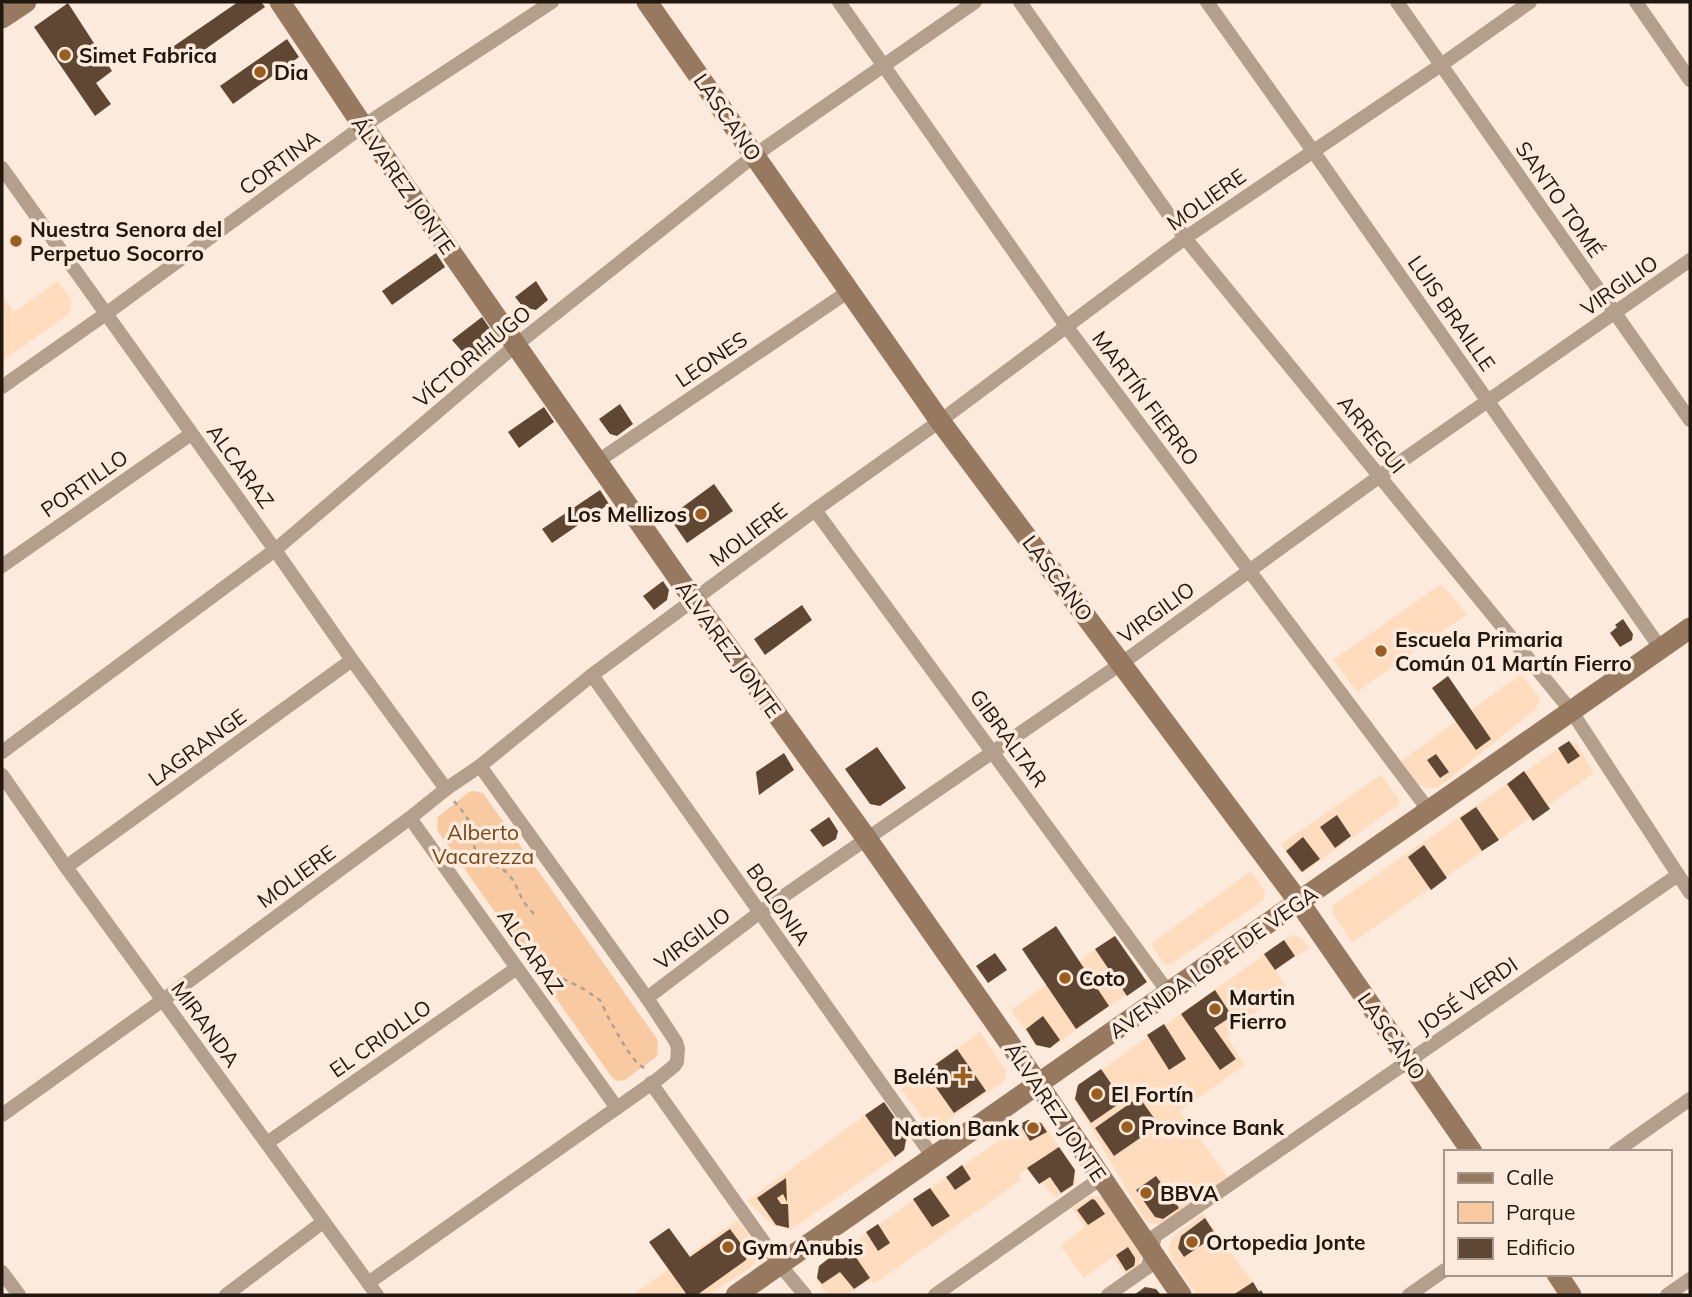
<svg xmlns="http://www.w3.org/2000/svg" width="1692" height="1297" viewBox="0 0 1692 1297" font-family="Mulish,sans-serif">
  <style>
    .built { fill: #ffdcbe }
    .green { fill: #f9caa1 }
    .building { fill: #5f4733 }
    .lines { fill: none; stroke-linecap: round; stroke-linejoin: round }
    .path { stroke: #b0a195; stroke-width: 2.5; stroke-dasharray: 5 5; stroke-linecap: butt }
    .street { stroke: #b49f8d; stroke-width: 14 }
    .secondary { stroke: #97795f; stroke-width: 21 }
    .poi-dot { fill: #9a5e20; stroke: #fceadc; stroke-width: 2.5 }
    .labels { text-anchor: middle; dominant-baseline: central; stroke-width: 7; stroke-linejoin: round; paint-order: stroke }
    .poi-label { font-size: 21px; font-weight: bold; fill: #21170e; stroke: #fceadc; text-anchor: start }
    .street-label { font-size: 21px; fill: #21170e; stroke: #fceadc }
    .park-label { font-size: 21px; fill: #76481a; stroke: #fceadc }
  </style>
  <rect width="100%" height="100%" fill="#fceadc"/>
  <g class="built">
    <path d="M58 281 72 300 69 314 2 361V295L14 312Z"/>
    <path d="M1441 584 1467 614 1357 692 1333 660Z"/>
    <path d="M1521 674 1540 698 1536 709 1440 786 1429 789 1417 784 1400 762Z"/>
    <path d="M1569 741 1577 744 1594 773 1352 943 1332 913 1333 905Z"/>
    <path d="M1381 775 1399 799 1398 805 1304 872H1299L1281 844Z"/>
    <path d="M1251 871 1265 891 1264 900 1171 964H1164L1151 944Z"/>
    <path d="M1292 935 1300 937 1310 948 1275 969 1286 986 1227 1037 1245 1065 1180 1111 1229 1179 1161 1225 1149 1223 1144 1219 1074 1099 1077 1087Z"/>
    <path d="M1114 936 1146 981 1052 1047 1036 1045 1011 1010Z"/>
    <path d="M980 1032 1006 1071 1005 1080 937 1128 929 1126 900 1088Z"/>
    <path d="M883 1102 907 1137 906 1150 790 1230 773 1225 747 1201Z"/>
    <path d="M1028 1120 1043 1123 1075 1171 1076 1184 1055 1198 1042 1182 1039 1184 1027 1169 1019 1175 1021 1180 874 1284 871 1280 847 1295H828L817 1281 818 1267Z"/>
    <path d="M1092 1196 1103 1197 1142 1256 1138 1268 1127 1277 1113 1257 1084 1278 1061 1246 1085 1227 1072 1208Z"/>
    <path d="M1203 1214 1259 1291 1261 1290 1264 1295H1197L1171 1258 1168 1249 1172 1238 1176 1234Z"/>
    <path d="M738 1220 756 1246 757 1255 755 1262 750 1268 709 1295H632Z"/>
  </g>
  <path class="green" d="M474 791 483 793 657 1039 658 1046 657 1056 625 1080 617 1081 611 1076 439 833 437 828 438 817 469 792Z"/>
  <g class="building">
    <path d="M238 2H261L265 7 183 65 171 48Z"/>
    <path d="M68 3 112 71 96 83 111 104 95 116 34 27Z"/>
    <path d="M287 39 299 57 233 104 220 86Z"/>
    <path d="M436 253 445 267 392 305 382 291Z"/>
    <path d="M536 281 548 300 536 310 523 307 515 297Z"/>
    <path d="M482 317 497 339 495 346 473 364 452 340Z"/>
    <path d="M620 404 633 424 617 436 610 434 599 419Z"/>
    <path d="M544 407 554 422 519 448 508 432Z"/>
    <path d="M714 484 733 511 687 543 669 517Z"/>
    <path d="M600 490 609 504 552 543 542 529Z"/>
    <path d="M663 581 669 590 667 600 654 610 643 596Z"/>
    <path d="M802 605 812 620 765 655 754 639Z"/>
    <path d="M1623 619 1633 634 1632 640 1620 647 1610 633 1617 627 1615 625Z"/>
    <path d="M1448 676 1491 739 1476 750 1432 688Z"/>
    <path d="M1569 741 1580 756 1568 764 1558 748Z"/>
    <path d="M877 747 906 788 880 806 870 804 845 769Z"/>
    <path d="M784 753 794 770 759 795 756 772Z"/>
    <path d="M1436 754 1449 772 1440 778 1427 760Z"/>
    <path d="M1524 771 1550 809 1533 821 1507 784Z"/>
    <path d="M1476 807 1499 840 1482 851 1460 818Z"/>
    <path d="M1337 815 1351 836 1335 848 1320 827Z"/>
    <path d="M829 817 838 831 836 839 823 847 810 830Z"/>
    <path d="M1303 837 1320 859 1302 872 1286 851Z"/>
    <path d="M1424 845 1447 878 1431 890 1408 857Z"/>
    <path d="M1056 926 1109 1006 1076 1029 1022 949Z"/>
    <path d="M1115 936 1147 982 1127 996 1095 949Z"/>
    <path d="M1284 940 1295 956 1275 970 1264 954Z"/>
    <path d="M995 953 1007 970 988 983 976 966Z"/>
    <path d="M1215 990 1232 1016 1214 1028 1236 1059 1220 1070 1181 1014Z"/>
    <path d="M1043 1016 1060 1040 1050 1048 1036 1045 1026 1029Z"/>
    <path d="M1164 1024 1186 1059 1169 1070 1147 1035Z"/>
    <path d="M957 1049 986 1091 954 1113 925 1072Z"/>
    <path d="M1101 1069 1123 1101 1091 1123 1075 1099 1078 1085Z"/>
    <path d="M1139 1097 1159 1125 1114 1156 1095 1128Z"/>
    <path d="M884 1102 907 1135 904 1150 895 1157 865 1115Z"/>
    <path d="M1028 1120 1041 1123 1047 1132 1030 1141 1020 1124Z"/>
    <path d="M1059 1147 1075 1170 1073 1185 1061 1193 1050 1177 1039 1184 1027 1168Z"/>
    <path d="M962 1165 971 1179 955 1190 946 1177Z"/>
    <path d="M1156 1176 1179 1208 1163 1219 1155 1217 1136 1190Z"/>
    <path d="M786 1178 787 1202 783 1194 777 1198 781 1204H788L789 1228 776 1225 757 1198Z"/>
    <path d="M930 1188 950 1216 932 1227 913 1199Z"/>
    <path d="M1092 1199 1095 1200 1105 1214 1088 1225 1077 1210Z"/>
    <path d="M1205 1218 1216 1235 1184 1257 1178 1248 1181 1236Z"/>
    <path d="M878 1224 890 1243 878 1251 866 1232Z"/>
    <path d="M669 1228 690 1257 730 1229 747 1252 746 1260 697 1295H687L649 1242Z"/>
    <path d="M847 1244 870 1278 854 1289 840 1272 822 1284 817 1278 819 1266Z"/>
    <path d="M1128 1247 1135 1258V1262L1134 1266 1126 1271 1116 1255Z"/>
    <path d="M1253 1282 1259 1292 1261 1290 1264 1295H1233Z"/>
    <path d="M1145 1287 1156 1289 1161 1295H1134Z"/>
  </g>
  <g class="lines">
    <g class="path">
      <path d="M454 801C461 810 469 818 472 829 475 838 472 847 478 856 485 866 498 864 506 872 515 880 518 891 523 901 527 907 533 912 537 918"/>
      <path d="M538 962 555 975 582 988 600 1000 609 1019 627 1050 638 1064 646 1069"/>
    </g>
    <g class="street">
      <path d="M839 2 1066 326 1430 812"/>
      <path d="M1020 2 1185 238 1572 712 1690 893"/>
      <path d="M1207 2 1313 151 1661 649"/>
      <path d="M1397 2 1690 420"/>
      <path d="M1636 2 1690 80"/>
      <path d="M2 168 275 550 352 660 446 789"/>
      <path d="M2 387 107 313 363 126 552 2"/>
      <path d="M598 461 849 291"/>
      <path d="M815 510 1168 992"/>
      <path d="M2 566 191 434"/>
      <path d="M592 675 933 1157"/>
      <path d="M2 752 275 550 516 345 755 155 975 2"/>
      <path d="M2 775 66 867 377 1295"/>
      <path d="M410 818 617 1108"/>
      <path d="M66 867 352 660"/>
      <path d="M647 998 759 913 1122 663 1380 476 1690 260"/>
      <path d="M651 1083 780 1265 805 1295"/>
      <path d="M2 1115 181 987 410 818 446 789 480 766 592 675 815 510 940 421 1185 238 1441 65 1530 2"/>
      <path d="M267 1143 517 968"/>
      <path d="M1615 1152 1690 1099"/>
      <path d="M2 1272 19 1295"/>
      <path d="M368 1283 658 1079 674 1066 677 1062 678 1049 676 1042 647 998 480 766"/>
      <path d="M226 1295 323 1222"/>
      <path d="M935 1295 1101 1178"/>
      <path d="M1108 1295 1148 1267 1155 1236 1678 875"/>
      <path d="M1409 1295 1445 1270"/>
      <path d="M1667 1295 1690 1279"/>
    </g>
    <g class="secondary">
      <path d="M280 2 363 126 681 582 867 839 1038 1084 1181 1295"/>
      <path d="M647 2 940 421 1299 902 1472 1152"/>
      <path d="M2 18 26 2"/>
      <path d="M1557 1274 1571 1295"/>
      <path d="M736 1295 1690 628"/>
    </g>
  </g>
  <g class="poi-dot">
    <circle cx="65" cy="55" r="7"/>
    <circle cx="260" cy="72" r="7"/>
    <circle cx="16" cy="241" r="7"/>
    <circle cx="701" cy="514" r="7"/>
    <circle cx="1381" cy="651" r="7"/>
    <circle cx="1065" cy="978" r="7"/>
    <circle cx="1215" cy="1009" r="7"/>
    <path d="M959.5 1065.5h7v7h7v7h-7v7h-7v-7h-7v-7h7z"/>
    <circle cx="1097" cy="1094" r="7"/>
    <circle cx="1127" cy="1127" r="7"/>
    <circle cx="1033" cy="1128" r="7"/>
    <circle cx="1146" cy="1193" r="7"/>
    <circle cx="1192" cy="1242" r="7"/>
    <circle cx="728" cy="1247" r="7"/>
  </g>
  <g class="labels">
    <g class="poi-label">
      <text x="79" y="55">Simet Fabrica</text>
      <text x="274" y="72">Dia</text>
      <text x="30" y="229">Nuestra Senora del<tspan x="30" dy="24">Perpetuo Socorro</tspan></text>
      <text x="687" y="514" text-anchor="end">Los Mellizos</text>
      <text x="1395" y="639">Escuela Primaria<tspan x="1395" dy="24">Común 01 Martín Fierro</tspan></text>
      <text x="1079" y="978">Coto</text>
      <text x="1229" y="997">Martin<tspan x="1229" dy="24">Fierro</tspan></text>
      <text x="949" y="1076" text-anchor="end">Belén</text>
      <text x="1111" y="1094">El Fortín</text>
      <text x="1141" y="1127">Province Bank</text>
      <text x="1019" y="1128" text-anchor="end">Nation Bank</text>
      <text x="1160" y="1193">BBVA</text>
      <text x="1206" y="1242">Ortopedia Jonte</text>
      <text x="742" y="1247">Gym Anubis</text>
    </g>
    <g class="street-label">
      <text transform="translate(728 117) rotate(55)">LASCANO</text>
      <text transform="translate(279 162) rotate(-36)">CORTINA</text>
      <text transform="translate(404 185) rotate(55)">ÁLVAREZ JONTE</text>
      <text transform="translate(1206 199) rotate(-35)">MOLIERE</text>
      <text transform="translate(1560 199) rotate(55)">SANTO TOMÉ</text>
      <text transform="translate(1619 285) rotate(-35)">VIRGILIO</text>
      <text transform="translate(1452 313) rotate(55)">LUIS BRAILLE</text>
      <text transform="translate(472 356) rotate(-40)">VÍCTOR HUGO</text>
      <text transform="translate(711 359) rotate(-34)">LEONES</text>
      <text transform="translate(1146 398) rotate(53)">MARTÍN FIERRO</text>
      <text transform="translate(1372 434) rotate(51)">ARREGUI</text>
      <text transform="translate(241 466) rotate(54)">ALCARAZ</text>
      <text transform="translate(84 483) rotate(-35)">PORTILLO</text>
      <text transform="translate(748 534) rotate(-37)">MOLIERE</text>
      <text transform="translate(1058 578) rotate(53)">LASCANO</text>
      <text transform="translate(1156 612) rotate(-36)">VIRGILIO</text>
      <text transform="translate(729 649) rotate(54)">ÁLVAREZ JONTE</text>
      <text transform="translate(1009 738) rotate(54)">GIBRALTAR</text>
      <text transform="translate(197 747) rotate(-36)">LAGRANGE</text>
      <text transform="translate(296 876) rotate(-36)">MOLIERE</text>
      <text transform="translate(779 904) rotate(55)">BOLONIA</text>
      <text transform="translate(692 938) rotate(-37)">VIRGILIO</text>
      <text transform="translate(531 951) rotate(55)">ALCARAZ</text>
      <text transform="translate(1213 962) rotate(-35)">AVENIDA LOPE DE VEGA</text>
      <text transform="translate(1467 995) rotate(-35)">JOSÉ VERDI</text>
      <text transform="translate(206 1024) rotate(54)">MIRANDA</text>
      <text transform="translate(1392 1036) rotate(55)">LASCANO</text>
      <text transform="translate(380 1038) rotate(-35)">EL CRIOLLO</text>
      <text transform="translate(1056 1112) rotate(56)">ÁLVAREZ JONTE</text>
    </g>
    <g class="park-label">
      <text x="483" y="832">Alberto<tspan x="483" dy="24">Vacarezza</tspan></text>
    </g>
  </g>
  <rect width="1692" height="1297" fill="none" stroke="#21170e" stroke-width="7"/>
  <rect x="1444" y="1150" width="228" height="126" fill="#fceadc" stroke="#a4968a" stroke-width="2"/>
  <rect x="1458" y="1173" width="35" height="10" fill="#97795f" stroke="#a4968a" stroke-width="2"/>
  <text x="1506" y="1185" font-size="21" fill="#21170e">Calle</text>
  <rect x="1458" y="1202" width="35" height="21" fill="#f9caa1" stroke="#a4968a" stroke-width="2"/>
  <text x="1506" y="1220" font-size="21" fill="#21170e">Parque</text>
  <rect x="1458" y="1238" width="35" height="21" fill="#5f4733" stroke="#a4968a" stroke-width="2"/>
  <text x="1506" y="1255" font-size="21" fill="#21170e">Edificio</text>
</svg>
